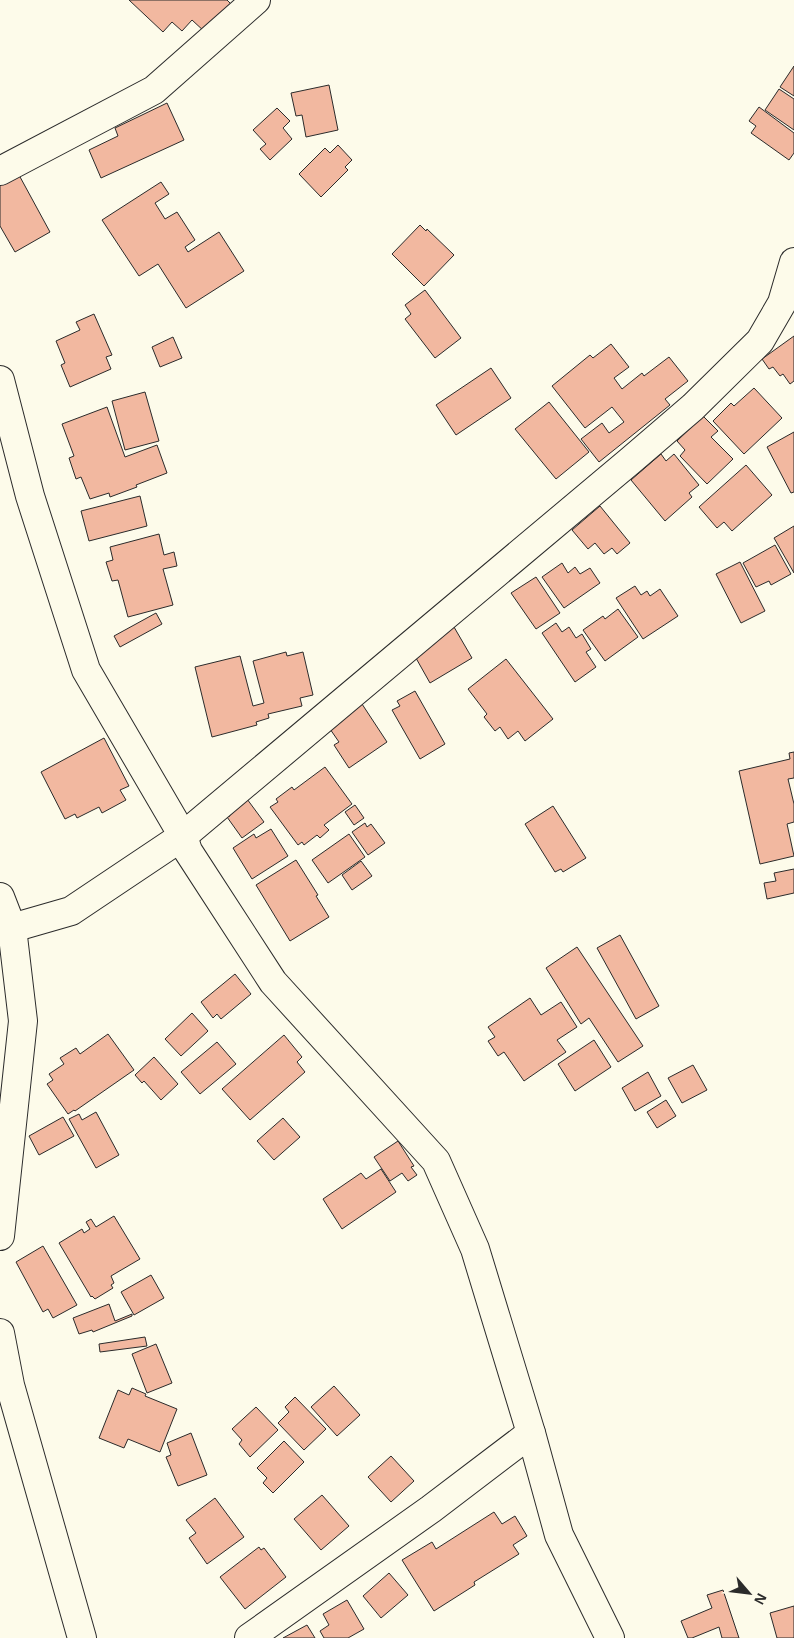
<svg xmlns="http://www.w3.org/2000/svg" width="794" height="1638" viewBox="0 0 794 1638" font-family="Helvetica,sans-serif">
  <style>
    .building { fill: #f2b8a0; stroke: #2b2b2b }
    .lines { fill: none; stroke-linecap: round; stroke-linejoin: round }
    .minor-casing { stroke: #2b2b2b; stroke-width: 30 }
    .minor { stroke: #fdfbea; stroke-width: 28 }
  </style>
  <rect width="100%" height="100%" fill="#fdfbea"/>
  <g class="building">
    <path d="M129 0H227L231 4 205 32 192 20 182 31 172 22 163 32Z"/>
    <path d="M794 66V96L780 87Z"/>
    <path d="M329 85 338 130 306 137 302 115 296 116 291 93Z"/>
    <path d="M779 89 794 99V130L765 110Z"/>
    <path d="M167 103 184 140 101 178 89 150 118 136 115 128Z"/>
    <path d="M759 107 794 133V153L789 160 751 133 756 126 749 121Z"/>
    <path d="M277 108 290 121 283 128 292 139 270 160 260 149 266 144 253 130Z"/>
    <path d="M338 145 352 160 345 167 348 170 321 197 299 174 325 148 330 153Z"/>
    <path d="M19 175 50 232 15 252 0 226V185Z"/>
    <path d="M161 182 169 194 155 203 165 219 177 212 195 240 185 247 188 252 219 232 244 271 186 308 158 264 139 276 102 220Z"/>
    <path d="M420 225 426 231 427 229 454 255 424 286 392 254Z"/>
    <path d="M425 290 461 338 435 358 405 319 411 314 405 305Z"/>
    <path d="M94 314 112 355 106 357 111 369 70 387 61 365 65 363 56 341 80 330 76 322Z"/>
    <path d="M794 336V381L790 384 783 374 780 376 773 367 769 369 762 359Z"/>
    <path d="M173 337 182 358 160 367 152 347Z"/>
    <path d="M611 344 629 367 614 378 622 389 642 373 644 376 669 357 688 381 665 399 670 405 599 462 581 439 602 423 609 433 624 422 612 407 585 428 552 386 590 355 593 358Z"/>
    <path d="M491 368 511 398 456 435 436 405Z"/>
    <path d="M754 388 782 418 744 454 713 421 731 403 734 406Z"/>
    <path d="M145 392 159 441 125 450 112 401Z"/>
    <path d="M549 402 589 452 556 479 515 429Z"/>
    <path d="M107 407 125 457 157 445 167 473 136 485 137 487 110 497 109 493 90 499 81 477 76 479 69 458 74 456 62 424Z"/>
    <path d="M703 416 718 431 711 437 733 459 707 484 680 456 685 450 677 441Z"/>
    <path d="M794 432V492L791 493 767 447Z"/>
    <path d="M661 454 666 461 674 454 699 485 689 493 692 497 665 521 631 480Z"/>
    <path d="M746 465 772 495 732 531 724 522 717 528 699 507Z"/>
    <path d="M140 496 147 526 89 541 81 511Z"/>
    <path d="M600 506 630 543 617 554 612 548 604 554 595 543 588 549 572 530Z"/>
    <path d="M794 526V573L774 538Z"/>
    <path d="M159 534 164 555 174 552 177 566 163 569 173 605 128 617 118 580 112 581 106 562 113 560 110 547Z"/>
    <path d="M775 545 791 574 771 585 769 581 756 587 743 563Z"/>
    <path d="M740 562 765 611 741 623 716 574Z"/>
    <path d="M562 563 568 573 575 567 580 574 590 568 600 583 564 608 542 577Z"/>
    <path d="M536 577 560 613 536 629 511 593Z"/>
    <path d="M635 586 641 595 647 591 650 596 660 589 678 616 643 639 616 598Z"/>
    <path d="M618 609 638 637 605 661 583 630 603 616 605 619Z"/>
    <path d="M156 613 162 624 120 647 114 636Z"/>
    <path d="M556 623 562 632 569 627 576 638 582 634 591 649 586 652 596 667 575 682 542 633Z"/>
    <path d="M454 627 472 658 430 683 412 651Z"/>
    <path d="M286 652 287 656 303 652 313 695 300 698 302 706 268 714 269 718 256 722 257 725 212 737 195 667 240 656 253 706 264 703 253 661Z"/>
    <path d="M506 659 553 719 525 741 518 731 508 739 500 727 495 731 484 717 487 714 468 689Z"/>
    <path d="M415 691 445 744 420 759 392 710 400 706 397 701Z"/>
    <path d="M362 704 387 742 349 768 334 745 339 742 330 729Z"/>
    <path d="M104 738 129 786 120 790 126 800 102 813 99 807 77 818 75 814 65 819 41 772Z"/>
    <path d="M794 752V778L788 779 794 804V822L787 824 794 856 760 864 739 771 790 759 789 753Z"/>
    <path d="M325 767 352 804 324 825 329 830 320 838 317 835 304 845 302 842 298 845 270 807 278 802 276 799 292 787 294 790Z"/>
    <path d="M247 799 264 822 242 838 227 817 230 816 228 813Z"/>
    <path d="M355 805 364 818 354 825 345 812Z"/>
    <path d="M553 806 586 858 563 872 561 869 555 872 525 824Z"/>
    <path d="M365 823 367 827 371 824 385 843 368 855 352 832Z"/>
    <path d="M271 829 288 856 252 879 233 848 254 834 256 838Z"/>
    <path d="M349 834 365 857 328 883 312 860Z"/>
    <path d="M296 860 318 895 316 896 329 917 290 941 256 885Z"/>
    <path d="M361 861 372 876 352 890 342 875Z"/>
    <path d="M794 869V893L767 899 764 883 776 881 774 873Z"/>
    <path d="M620 935 659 1006 636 1019 597 948Z"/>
    <path d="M577 947 643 1046 618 1062 589 1018 581 1024 546 968Z"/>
    <path d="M235 974 251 994 221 1019 217 1014 213 1018 201 1002Z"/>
    <path d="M530 998 541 1015 561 1002 577 1027 557 1040 566 1052 524 1081 504 1052 498 1056 488 1041 495 1037 488 1027Z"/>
    <path d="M192 1013 208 1031 181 1056 165 1039Z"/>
    <path d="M108 1034 134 1070 75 1111 74 1110 68 1114 47 1084 53 1080 49 1074 64 1064 60 1058 76 1048 80 1054Z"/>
    <path d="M284 1035 302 1057 297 1062 305 1072 250 1120 222 1089Z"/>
    <path d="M594 1040 611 1067 575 1091 558 1064Z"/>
    <path d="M217 1042 236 1064 200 1094 181 1072Z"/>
    <path d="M154 1057 178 1084 161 1100 144 1081 142 1083 135 1075Z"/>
    <path d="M693 1065 707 1090 682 1103 668 1078Z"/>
    <path d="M648 1072 661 1096 635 1111 622 1088Z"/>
    <path d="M666 1100 676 1116 657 1128 647 1112Z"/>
    <path d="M96 1112 119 1155 96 1168 69 1119 79 1114 82 1120Z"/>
    <path d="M63 1117 74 1136 39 1155 29 1136Z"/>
    <path d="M283 1118 300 1137 274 1160 257 1141Z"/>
    <path d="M398 1141 414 1166 411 1167 417 1175 408 1181 402 1173 390 1181 374 1157Z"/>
    <path d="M381 1169 396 1192 342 1229 323 1199 361 1173 366 1179Z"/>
    <path d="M114 1216 140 1259 111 1276 114 1283 111 1285 113 1288 95 1299 92 1296 91 1297 59 1243 82 1229 84 1233 90 1229 86 1222 91 1219 96 1227Z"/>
    <path d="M43 1246 77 1305 53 1318 48 1309 43 1312 16 1262Z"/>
    <path d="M151 1275 164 1298 134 1315 121 1292Z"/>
    <path d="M109 1304 115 1321 132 1314V1316L93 1332 92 1330 79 1334 73 1318Z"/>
    <path d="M145 1337 147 1346 100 1352 99 1344Z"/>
    <path d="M156 1344 172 1383 147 1393 132 1354Z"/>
    <path d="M334 1386 360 1415 337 1436 311 1407Z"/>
    <path d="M132 1388 146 1394 145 1396 177 1409 160 1452 128 1439 124 1448 99 1438 118 1390 129 1395Z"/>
    <path d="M295 1397 326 1429 304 1450 278 1423 289 1412 285 1407Z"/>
    <path d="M256 1407 278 1430 250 1457 239 1444 242 1440 232 1429Z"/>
    <path d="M191 1433 207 1475 178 1486 166 1457 171 1455 167 1443Z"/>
    <path d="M284 1441 304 1462 273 1493 263 1483 267 1478 257 1468Z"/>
    <path d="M391 1456 414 1481 391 1502 368 1477Z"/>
    <path d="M322 1495 349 1526 321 1550 294 1519Z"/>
    <path d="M215 1498 244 1537 207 1564 189 1538 196 1533 186 1520Z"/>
    <path d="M494 1512 502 1524 515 1516 527 1536 513 1545 519 1554 474 1582 475 1585 434 1611 402 1560 432 1542 436 1549Z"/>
    <path d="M259 1547 261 1550 264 1548 286 1577 245 1609 220 1577Z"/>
    <path d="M389 1573 408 1595 381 1618 363 1596Z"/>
    <path d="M723 1590 739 1638H722L719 1627 692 1638H688L681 1621 712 1608 707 1595Z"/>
    <path d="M347 1600 364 1629 348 1638H324L320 1631 329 1625 323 1614Z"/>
    <path d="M794 1606V1638H777L770 1613Z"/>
    <path d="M307 1625 315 1638H283Z"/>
  </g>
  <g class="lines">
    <g class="minor-casing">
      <g id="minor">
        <path d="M0 171 154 90 256 0"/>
        <path d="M0 380 30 496 86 670 183 836 188 851 273 982 436 1161 475 1249 531 1433 559 1535 610 1638"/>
        <path d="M0 897 12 928 23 1021 0 1236"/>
        <path d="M12 928 71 911 183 836 630 461 693 407 760 341 782 303 794 262"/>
        <path d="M0 1333 10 1385 82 1638"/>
        <path d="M249 1638 431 1509 531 1433"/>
      </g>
    </g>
    <use href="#minor" class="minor"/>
  </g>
  <g transform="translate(749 1593) rotate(118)" stroke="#fdfbea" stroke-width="4" paint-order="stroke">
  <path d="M0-4L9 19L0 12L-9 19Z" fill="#2b2b2b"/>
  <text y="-8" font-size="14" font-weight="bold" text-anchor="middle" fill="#2b2b2b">N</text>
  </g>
</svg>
